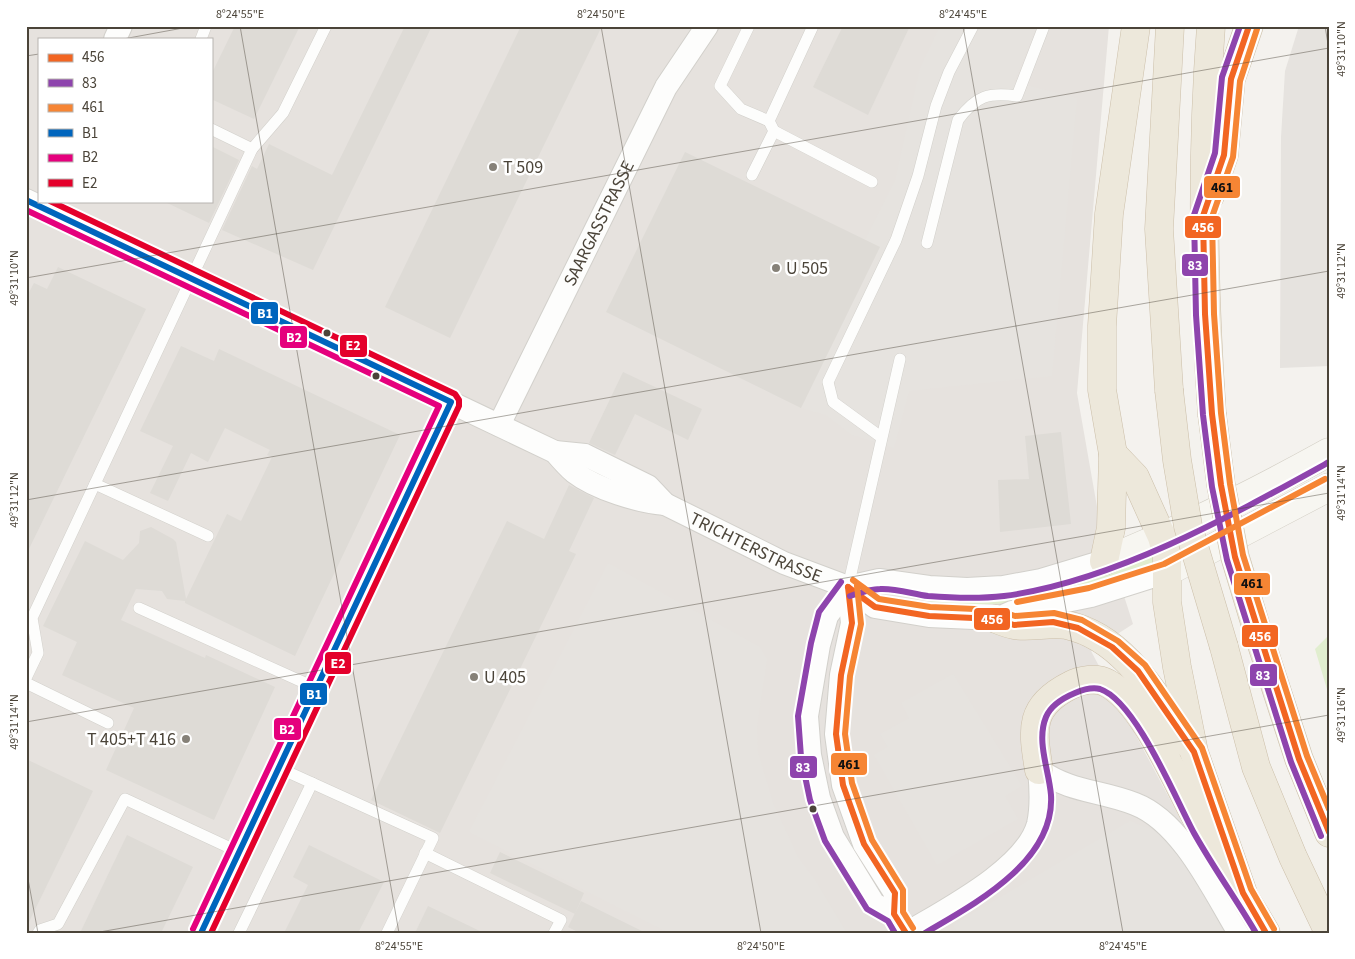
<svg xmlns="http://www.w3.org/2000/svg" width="1355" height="959" viewBox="0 0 1355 959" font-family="'Source Sans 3',sans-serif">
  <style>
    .industrial { fill: #e6e2de; fill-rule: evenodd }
    .green { fill: #e1eecf }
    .parking { fill: #e6e3df }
    .building { fill: #dedbd6 }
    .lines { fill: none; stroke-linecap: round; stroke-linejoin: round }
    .lane-casing { stroke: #d2d0cb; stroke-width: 12 }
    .street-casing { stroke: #d2d0cb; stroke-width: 24 }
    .secondary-casing { stroke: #d3cfc5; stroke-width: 29 }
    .highway-casing { stroke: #ccbfa9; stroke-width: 29 }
    .lane { stroke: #fdfdfc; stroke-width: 11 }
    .street { stroke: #fdfdfc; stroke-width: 22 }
    .secondary { stroke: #f7f6f1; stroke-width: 28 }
    .highway { stroke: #ede8db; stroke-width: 28 }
    .highway-bridge-casing { stroke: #ccbfa9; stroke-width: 29; stroke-linecap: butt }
    .highway-bridge { stroke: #ede8db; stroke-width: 28 }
    .bus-1-casing { stroke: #fff; stroke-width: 10 }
    .bus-2-casing { stroke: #fff; stroke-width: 10 }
    .bus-3-casing { stroke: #fff; stroke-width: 10 }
    .bus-4-casing { stroke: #fff; stroke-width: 10 }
    .bus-5-casing { stroke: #fff; stroke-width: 10 }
    .bus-6-casing { stroke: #fff; stroke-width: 10 }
    .bus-1 { stroke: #f26522; stroke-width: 6 }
    .bus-2 { stroke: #8e44ad; stroke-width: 6 }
    .bus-3 { stroke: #f68534; stroke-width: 6 }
    .bus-4 { stroke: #0065bd; stroke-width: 6 }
    .bus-5 { stroke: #e5007d; stroke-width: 6 }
    .bus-6 { stroke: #e4002b; stroke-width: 6 }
    .ticks { fill: none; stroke: #4b4439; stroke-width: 1; stroke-opacity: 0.45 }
    .poi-dot { fill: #868178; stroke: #fff; stroke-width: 2 }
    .bus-dot { fill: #4b4439; stroke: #fff; stroke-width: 2 }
    .labels { text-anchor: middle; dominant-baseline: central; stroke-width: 5; stroke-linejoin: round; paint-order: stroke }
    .poi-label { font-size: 18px; fill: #4b4439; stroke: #fff; text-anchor: start }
    .street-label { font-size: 18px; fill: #4b4439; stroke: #fff }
    .line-badge { stroke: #fff; stroke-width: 2 }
    .badge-label { font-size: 14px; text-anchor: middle; font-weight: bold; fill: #fff }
    .pale-badge-label { font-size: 14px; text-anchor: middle; font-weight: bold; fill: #111 }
    .neatline { fill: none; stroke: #4b4439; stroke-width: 2 }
    .ticks-label { font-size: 12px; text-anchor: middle; fill: #4b4439 }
  </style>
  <rect width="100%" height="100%" fill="#f4f2ee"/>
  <path class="industrial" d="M26 26H1109L1077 393 1099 518 1133 624 1091 651 1241 933H26ZM39 39H211V201H39Z"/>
  <g class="green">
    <path d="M1148 552 1155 558 1153 567C1079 594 1009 611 930 602L931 595Z"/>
    <path d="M1329 635V696L1315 649Z"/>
  </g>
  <g class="parking">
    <path d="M940 26H1037L1014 82 1077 98 1052 376 909 391 894 448 852 435 826 415 801 408 880 247 865 240 895 181 920 68Z"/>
    <path d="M1299 26H1329V366L1280 368 1281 137 1285 71Z"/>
    <path d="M608 563 760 647 767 659 757 727 758 752 773 803 798 857 817 883 847 933H669L469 832Z"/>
    <path d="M953 674 1022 786 1005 796 1018 819 937 865 874 755 888 747 880 734 909 718 901 703Z"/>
    <path d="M1130 821 1178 840 1231 933H958L953 925Z"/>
  </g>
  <g class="building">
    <path d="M235 26H300L254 119 211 99V75Z"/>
    <path d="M405 26H432L313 270 222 230 252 166 257 169 269 144 332 175Z"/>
    <path d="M521 26H602L450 338 385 307Z"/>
    <path d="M843 26H910L868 115 813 87Z"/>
    <path d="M211 146 239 160 209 223 163 201H211Z"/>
    <path d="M685 152 880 247 801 408 606 312Z"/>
    <path d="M58 267 146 309 26 555V298L34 283 47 289Z"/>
    <path d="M181 346 214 361 219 349 400 435 295 656 185 603V601L167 599 162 591 136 589 121 620 205 658 206 655 275 687 214 820 106 770 134 708 62 675 77 642 43 626 85 541 123 560 139 543 140 531 151 527 173 539 176 542 186 599 227 514 241 521 272 457 267 455 270 450 225 428 208 462 191 453 168 501 150 493 173 446 140 431Z"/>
    <path d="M623 372 702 409 688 440 635 414 615 455 589 443Z"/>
    <path d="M1061 432 1071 524 1000 532 998 480 1029 479 1025 436Z"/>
    <path d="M569 485 594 498 569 551 576 554 440 833 371 800 507 521 544 539Z"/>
    <path d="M26 759 93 791 26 928Z"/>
    <path d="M127 835 193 867 161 933H80Z"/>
    <path d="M309 845 384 882 358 933H284L308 885 293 877Z"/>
    <path d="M500 852 584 893 575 914 490 873Z"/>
    <path d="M581 901 646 933H580L568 927Z"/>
    <path d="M428 906 484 933H415Z"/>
  </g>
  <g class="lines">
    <g class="lane-casing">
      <g id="lane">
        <path d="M749 26 720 86 741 109 769 121 813 26"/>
        <path d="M201 39 206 26"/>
        <path d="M769 121 774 131 872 182"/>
        <path d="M211 129 252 149"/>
        <path d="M752 175 774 131"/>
        <path d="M927 243 958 120C976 96 988 92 1017 96L1044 26"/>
        <path d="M881 437 833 402 828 382 896 240 918 176 936 106 949 72 973 26"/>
        <path d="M95 484 208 536"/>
        <path d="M848 587 900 359"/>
        <path d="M139 608 316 688"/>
        <path d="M26 678 38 653 32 618 252 149 283 113 326 26"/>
        <path d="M26 683 108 723"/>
        <path d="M279 768 433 838 387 933"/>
        <path d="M425 853 561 920 554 933"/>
        <path d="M38 933 40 930 58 924 125 799 239 852"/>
        <path d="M239 933 312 783"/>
      </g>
    </g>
    <g class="street-casing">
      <g id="street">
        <path d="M115 39 121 26"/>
        <path d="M26 200 555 452C561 459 567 466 574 472 596 489 639 502 665 504"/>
        <path id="s1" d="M499 425 666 87 707 26"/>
        <path id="s2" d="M555 452 585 455 648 486 665 504 784 563 848 587 875 607 929 616 996 619 1012 612 1091 596 1167 572"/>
        <path d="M848 587 827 616 819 645 807 716 810 755 819 798 833 837 874 904 894 914 906 933"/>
        <path d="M848 587 852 623 841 675 836 734 843 785 864 844 895 893 894 914"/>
        <path d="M848 587 879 580 929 587 967 589 1003 587 1041 580 1104 561"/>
        <path d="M1039 770C1072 793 1100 790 1135 804 1182 822 1214 892 1239 933"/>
        <path d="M201 933 451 402"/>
        <path d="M907 933C945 910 1026 869 1038 824 1042 806 1041 789 1039 770"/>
      </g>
    </g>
    <g class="secondary-casing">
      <g id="secondary">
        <path d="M1104 561C1181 530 1255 493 1329 452"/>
        <path d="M1167 572 1329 487"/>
      </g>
    </g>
    <g class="highway-casing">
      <g id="highway">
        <path d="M1211 26C1201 156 1203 284 1212 414"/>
        <path d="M1210 196 1224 155 1231 79 1249 26"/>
        <path d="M1169 390 1159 229 1170 26"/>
        <path d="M1113 454 1135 477 1162 537 1167 555V602L1177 667 1194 752 1243 893"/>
        <path d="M1104 561 1111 528 1113 454 1102 390V326L1109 214 1136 26"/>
        <path d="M996 619C1001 621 1008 624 1014 625 1031 628 1049 622 1067 625 1126 638 1156 698 1187 743"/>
        <path d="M1258 633 1299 759 1329 833"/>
        <path d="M1224 647 1256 767 1293 857 1329 933"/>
        <path d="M1039 770C1032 728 1029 706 1071 685 1080 680 1097 677 1107 683 1147 704 1179 790 1203 830 1223 865 1246 898 1266 933"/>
      </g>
    </g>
    <use href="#lane" class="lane"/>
    <use href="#street" class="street"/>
    <use href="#secondary" class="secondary"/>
    <use href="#highway" class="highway"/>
    <g class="highway-bridge-casing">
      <g id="highway-bridge">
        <path d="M1169 390 1177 460 1188 526 1224 647"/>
        <path d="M1212 414 1221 485 1235 557 1258 633"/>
      </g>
    </g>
    <use href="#highway-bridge" class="highway-bridge"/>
    <g class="bus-1-casing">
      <g id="bus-1">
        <path d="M1249 26 1231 79 1224 155 1203 216 1205 314 1212 414 1221 485 1235 557 1299 759 1329 832"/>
        <path d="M848 587 875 607 929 616 996 619 1014 625 1053 622 1078 628 1112 647 1138 671 1194 752 1243 893 1266 933"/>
        <path d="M848 587 852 623 841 675 836 734 843 785 864 844 895 893 894 914 906 933"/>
      </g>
    </g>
    <g class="bus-2-casing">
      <g id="bus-2">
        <path d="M1240 26 1222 77 1215 153 1194 215 1196 315 1203 415 1212 487 1227 560 1291 762 1321 836"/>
        <path d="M841 582 819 612 811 643 798 716 801 757 810 800 825 841 867 909 888 921 895 933"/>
        <path d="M850 596C859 593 870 589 880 589 895 588 913 594 928 596 953 598 979 599 1004 596 1113 582 1233 515 1329 462"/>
        <path d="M925 933C974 904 1055 862 1051 795 1049 770 1036 741 1046 717 1051 705 1063 698 1075 693 1082 690 1092 687 1100 689 1136 701 1176 800 1194 833 1213 867 1236 899 1256 933"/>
      </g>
    </g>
    <g class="bus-3-casing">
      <g id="bus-3">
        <path d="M1257 29 1240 81 1233 157 1212 217 1214 314 1221 413 1230 484 1243 555 1307 756 1329 809"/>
        <path d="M853 580 879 599 930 607 997 610 1015 616 1054 613 1082 620 1118 641 1145 665 1202 748 1251 889 1274 929"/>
        <path d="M857 586 861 624 850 676 845 734 852 783 872 840 903 890V912L913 928"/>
        <path d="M1017 602 1089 588 1164 564 1325 479"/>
      </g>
    </g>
    <g class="bus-4-casing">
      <path id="bus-4" d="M26 200 451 402 201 933"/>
    </g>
    <g class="bus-5-casing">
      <path id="bus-5" d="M26 210 439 406 193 929"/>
    </g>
    <g class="bus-6-casing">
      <path id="bus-6" d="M50 201 455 394 459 400V406L211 933"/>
    </g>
    <use href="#bus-1" class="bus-1"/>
    <use href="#bus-2" class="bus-2"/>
    <use href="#bus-3" class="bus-3"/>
    <use href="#bus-4" class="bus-4"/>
    <use href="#bus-5" class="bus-5"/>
    <use href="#bus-6" class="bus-6"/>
  </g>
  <path class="ticks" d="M240 26 399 933M601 26 761 933M963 26 1123 933M1325 26 1329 50M123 39 194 26M26 56 39 54M26 278 1329 48M26 500 1329 271M26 722 1329 493M26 868 38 933M94 933 1329 715"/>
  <g class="poi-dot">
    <circle cx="493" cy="167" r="5"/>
    <circle cx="776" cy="268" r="5"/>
    <circle cx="474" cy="677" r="5"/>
    <circle cx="186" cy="739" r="5"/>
  </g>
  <g class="bus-dot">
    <circle cx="327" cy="333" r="4.5"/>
    <circle cx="376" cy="376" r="4.5"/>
    <circle cx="813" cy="809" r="4.5"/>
  </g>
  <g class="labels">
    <g class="poi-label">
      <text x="503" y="167">T 509</text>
      <text x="786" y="268">U 505</text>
      <text x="484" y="677">U 405</text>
      <text x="176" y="739" text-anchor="end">T 405+T 416</text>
    </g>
    <g class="street-label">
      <text stroke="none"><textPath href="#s1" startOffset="225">SAARGASSTRASSE</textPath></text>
      <text stroke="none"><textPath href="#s2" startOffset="226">TRICHTERSTRASSE</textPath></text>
    </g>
  </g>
  <g class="line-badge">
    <rect x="1203" y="175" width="38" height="24" rx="5" fill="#f68534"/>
    <rect x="1184" y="215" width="38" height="24" rx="5" fill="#f26522"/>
    <rect x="1181" y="253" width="28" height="24" rx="5" fill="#8e44ad"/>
    <rect x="250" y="301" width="29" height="24" rx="5" fill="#0065bd"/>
    <rect x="279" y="325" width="29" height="24" rx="5" fill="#e5007d"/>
    <rect x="339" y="334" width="29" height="24" rx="5" fill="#e4002b"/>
    <rect x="1233" y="572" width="38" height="24" rx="5" fill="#f68534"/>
    <rect x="973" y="607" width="38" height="24" rx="5" fill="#f26522"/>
    <rect x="1241" y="624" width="38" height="24" rx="5" fill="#f26522"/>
    <rect x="324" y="651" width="28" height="24" rx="5" fill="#e4002b"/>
    <rect x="1249" y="663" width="29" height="24" rx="5" fill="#8e44ad"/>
    <rect x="299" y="682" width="29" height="24" rx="5" fill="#0065bd"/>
    <rect x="273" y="717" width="29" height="24" rx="5" fill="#e5007d"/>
    <rect x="830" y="752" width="38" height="24" rx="5" fill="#f68534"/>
    <rect x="789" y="755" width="29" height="24" rx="5" fill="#8e44ad"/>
  </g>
  <g class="badge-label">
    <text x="1203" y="232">456</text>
    <text x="1195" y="270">83</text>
    <text x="265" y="318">B1</text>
    <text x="294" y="342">B2</text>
    <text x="353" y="350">E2</text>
    <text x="992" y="624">456</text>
    <text x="1260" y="641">456</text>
    <text x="338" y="668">E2</text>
    <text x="1263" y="680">83</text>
    <text x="314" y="699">B1</text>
    <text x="287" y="734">B2</text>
    <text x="803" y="772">83</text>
  </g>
  <g class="pale-badge-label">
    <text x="1222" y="192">461</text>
    <text x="1252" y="588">461</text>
    <text x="849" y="769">461</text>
  </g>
  <rect width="1355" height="959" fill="none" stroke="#ffffff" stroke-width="55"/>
  <rect x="38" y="38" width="175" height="165" fill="#ffffff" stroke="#b7b4b0"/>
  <rect x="48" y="54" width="25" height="8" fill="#f26522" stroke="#b7b4b0"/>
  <text x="82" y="62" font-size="15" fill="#4b4439">456</text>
  <rect x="48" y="79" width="25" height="8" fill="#8e44ad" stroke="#b7b4b0"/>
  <text x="82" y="88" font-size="15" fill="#4b4439">83</text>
  <rect x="48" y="104" width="25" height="8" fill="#f68534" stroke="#b7b4b0"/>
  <text x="82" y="112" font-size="15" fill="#4b4439">461</text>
  <rect x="48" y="129" width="25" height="8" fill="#0065bd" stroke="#b7b4b0"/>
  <text x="82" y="138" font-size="15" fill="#4b4439">B1</text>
  <rect x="48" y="154" width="25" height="8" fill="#e5007d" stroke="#b7b4b0"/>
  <text x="82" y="162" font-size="15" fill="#4b4439">B2</text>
  <rect x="48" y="179" width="25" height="8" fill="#e4002b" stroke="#b7b4b0"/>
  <text x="82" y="188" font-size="15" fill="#4b4439">E2</text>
  <rect x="28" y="28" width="1300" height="904" class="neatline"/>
  <g class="ticks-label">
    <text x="240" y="18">8°24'55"E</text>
    <text x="601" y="18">8°24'50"E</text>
    <text x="963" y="18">8°24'45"E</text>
    <text transform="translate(1341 49) rotate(-90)" y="4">49°31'10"N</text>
    <text transform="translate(1341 271) rotate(-90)" y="4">49°31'12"N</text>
    <text transform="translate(14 278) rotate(-90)" y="4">49°31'10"N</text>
    <text transform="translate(1341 493) rotate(-90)" y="4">49°31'14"N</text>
    <text transform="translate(14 500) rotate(-90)" y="4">49°31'12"N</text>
    <text transform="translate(1341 715) rotate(-90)" y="4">49°31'16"N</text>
    <text transform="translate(14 722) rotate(-90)" y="4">49°31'14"N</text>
    <text x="399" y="950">8°24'55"E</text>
    <text x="761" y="950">8°24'50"E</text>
    <text x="1123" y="950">8°24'45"E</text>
  </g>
</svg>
